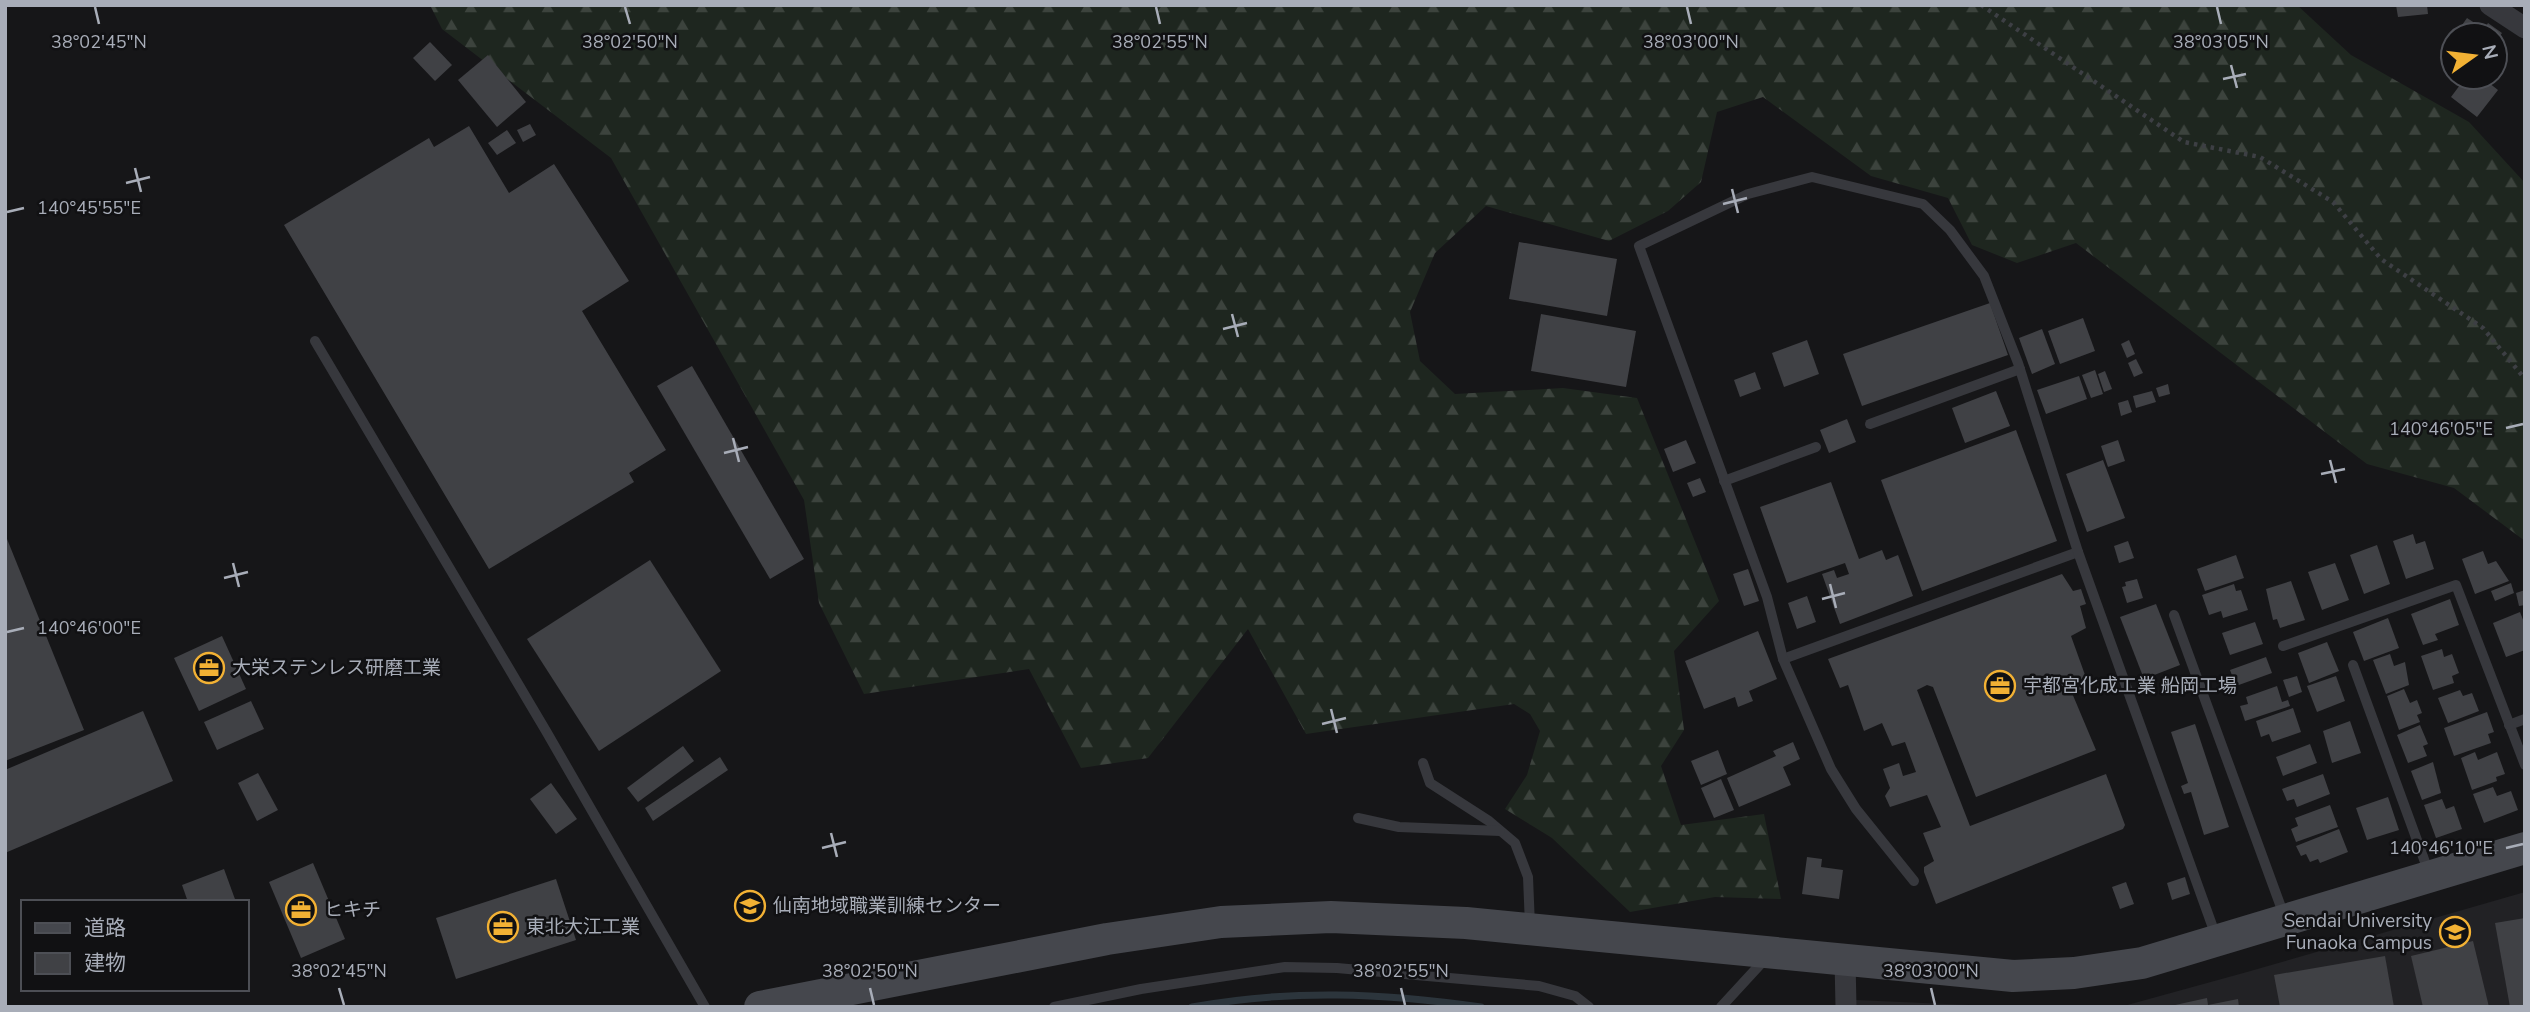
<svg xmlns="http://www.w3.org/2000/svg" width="2530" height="1012" viewBox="0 0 2530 1012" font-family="'Nunito Sans','Noto Sans JP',sans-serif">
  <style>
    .built { fill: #222225 }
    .forest { fill: url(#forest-firs) }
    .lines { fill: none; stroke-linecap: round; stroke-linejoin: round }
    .stream { stroke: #2c353c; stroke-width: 7 }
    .building { fill: #404145 }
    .path { stroke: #3d3f44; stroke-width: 4.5; stroke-dasharray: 3.5 5; stroke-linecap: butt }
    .lane { stroke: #37383d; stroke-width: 10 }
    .street { stroke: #37383d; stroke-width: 21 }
    .secondary { stroke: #45474d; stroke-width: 32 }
    .ticks { fill: none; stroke: #a8adb8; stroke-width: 2.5 }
    .labels { text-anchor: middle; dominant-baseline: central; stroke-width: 5; stroke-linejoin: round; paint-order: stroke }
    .poi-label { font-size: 19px; fill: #a8adb8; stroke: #111113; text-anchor: start }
    .ticks-label { font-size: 18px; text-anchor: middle; fill: #a8adb8; stroke: #111113; stroke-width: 5; stroke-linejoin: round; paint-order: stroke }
  </style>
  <defs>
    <pattern id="forest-firs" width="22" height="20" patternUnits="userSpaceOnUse" patternTransform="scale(1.75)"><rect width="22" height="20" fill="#1e261f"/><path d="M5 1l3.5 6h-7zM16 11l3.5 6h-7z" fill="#3c433d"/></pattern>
  </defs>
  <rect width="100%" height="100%" fill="#161618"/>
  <g class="built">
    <path d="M2525 892V1007H2120L2247 972Z"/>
    <path d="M1856 1000 2014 1007H1856Z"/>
  </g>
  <path class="forest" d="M430 5H2297L2351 55 2469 122 2525 183V541L2454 488 2367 464 2076 243 2017 263 1972 245 1948 198 1871 176 1763 97 1717 112 1701 182 1668 211 1609 241 1486 206 1435 253 1410 312 1420 361 1455 394 1563 388 1637 398 1719 601 1674 651 1684 730 1661 766 1681 825 1764 814 1781 899 1715 897 1630 912 1552 838 1505 809 1527 775 1540 731 1530 714 1514 704 1306 734 1248 629 1148 758 1081 768 1029 669 864 694 819 603 804 500 611 158 442 29Z"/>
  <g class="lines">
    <path class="stream" d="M1192 1007C1291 989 1382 993 1481 1007"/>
  </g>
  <g class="building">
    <path d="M2396 5H2427L2428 14 2398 17Z"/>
    <path d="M2467 18 2484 29 2488 23 2502 33 2495 43V35H2455Z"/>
    <path d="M2453 38V57L2444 51Z"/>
    <path d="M430 42 452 65 435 81 413 58Z"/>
    <path d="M488 55 526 102 497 127 458 80Z"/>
    <path d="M2466 77H2472L2481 83 2484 79 2498 90 2477 117 2451 97Z"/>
    <path d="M530 124 536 135 523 142 517 130Z"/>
    <path d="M469 126 509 193 554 164 629 281 582 311 666 450 629 473 634 482 489 569 284 225 429 138 434 147Z"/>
    <path d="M507 130 516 143 497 155 488 143Z"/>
    <path d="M1519 242 1617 259 1607 316 1509 299Z"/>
    <path d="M1990 303 2008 355 1862 406 1843 354Z"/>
    <path d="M1541 314 1636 331 1626 387 1531 371Z"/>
    <path d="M2083 318 2095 351 2060 364 2048 331Z"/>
    <path d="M2042 329 2055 364 2032 374 2019 338Z"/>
    <path d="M1807 340 1819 374 1784 387 1772 353Z"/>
    <path d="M2129 340 2135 354 2127 358 2121 344Z"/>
    <path d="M2136 359 2143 373 2134 377 2128 363Z"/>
    <path d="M692 366 804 559 770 579 657 386Z"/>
    <path d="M2095 370 2103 394 2091 398 2082 375Z"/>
    <path d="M2105 371 2112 389 2104 392 2098 374Z"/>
    <path d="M1755 372 1761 389 1740 397 1734 380Z"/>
    <path d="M2079 376 2087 399 2046 414 2037 390Z"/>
    <path d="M2168 384 2170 394 2159 397 2156 388Z"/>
    <path d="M1996 391 2010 426 1965 443 1952 408Z"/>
    <path d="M2152 391 2156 402 2136 408 2133 396Z"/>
    <path d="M2128 400 2132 412 2121 416 2118 403Z"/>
    <path d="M1847 419 1856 442 1829 453 1820 430Z"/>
    <path d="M2016 430 2057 541 1922 591 1881 480Z"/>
    <path d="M1686 440 1696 463 1673 472 1664 449Z"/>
    <path d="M2118 440 2125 461 2108 467 2101 446Z"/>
    <path d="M2103 460 2125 518 2087 532 2066 474Z"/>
    <path d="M1700 478 1706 492 1693 497 1687 483Z"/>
    <path d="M1831 482 1859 559 1882 550 1886 560 1898 555 1913 596 1840 624 1822 574 1834 570 1837 578 1849 574 1845 563 1787 583 1760 507Z"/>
    <path d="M5 534 84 730 5 761Z"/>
    <path d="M2413 534 2416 544 2425 541 2434 569 2406 579 2393 541Z"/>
    <path d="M2128 541 2134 558 2119 563 2114 546Z"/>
    <path d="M2377 545 2390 584 2364 594 2350 555Z"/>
    <path d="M2483 551 2488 564 2496 561 2509 581 2475 594 2462 559Z"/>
    <path d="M2236 555 2244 578 2205 591 2197 569Z"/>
    <path d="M650 560 721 671 599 751 527 639Z"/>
    <path d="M2335 563 2349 600 2322 610 2308 572Z"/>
    <path d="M1748 569 1759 601 1744 606 1733 574Z"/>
    <path d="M2062 574 2073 591 2081 589 2086 604 2080 606 2086 628 2071 636 2089 686 2072 693 2096 750 1976 797 1933 687 1927 685 1917 690 1970 826 2106 774 2125 825 2123 829 1936 904 1924 872V867L1934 861 1923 833 1941 827 1927 795 1890 807 1885 796 1890 788 1883 769 1899 763 1903 776 1916 772 1905 742 1892 746 1882 723 1864 731 1848 685 1840 688 1828 659Z"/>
    <path d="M2137 579 2143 598 2127 603 2122 587 2126 586 2125 582Z"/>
    <path d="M2291 581 2305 620 2280 628 2277 619 2273 620 2266 589Z"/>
    <path d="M2511 583 2514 593 2495 601 2491 591Z"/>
    <path d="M2234 584 2236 591 2241 590 2248 610 2223 618 2221 611 2209 615 2202 595Z"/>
    <path d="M2525 590V605L2519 606 2516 593Z"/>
    <path d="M1807 596 1816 622 1797 629 1788 603Z"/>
    <path d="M2450 599 2459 625 2435 634 2438 640 2423 645 2411 614Z"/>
    <path d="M2156 604 2180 665 2144 679 2120 617Z"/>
    <path d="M2520 612 2525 625V650L2506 657 2493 623Z"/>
    <path d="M2388 618 2399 648 2364 661 2353 632Z"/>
    <path d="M2255 622 2263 644 2230 655 2222 633Z"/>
    <path d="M1758 631 1777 679 1749 691 1753 701 1738 707 1735 697 1704 709 1685 661Z"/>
    <path d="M222 636 246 689 199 711 174 658Z"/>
    <path d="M2327 642 2339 671 2309 683 2298 653Z"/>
    <path d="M2442 649 2444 657 2452 654 2459 673 2452 676 2454 683 2433 690 2421 656Z"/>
    <path d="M2390 654 2394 666 2405 662 2409 685 2386 694 2373 660Z"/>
    <path d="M2266 657 2272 673 2236 686 2230 670Z"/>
    <path d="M2297 676 2302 692 2289 697 2283 680Z"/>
    <path d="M2336 676 2345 701 2317 712 2307 686Z"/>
    <path d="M2277 686 2282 702 2288 700 2290 706 2245 721 2240 706 2248 704 2246 697Z"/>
    <path d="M2404 689 2410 703 2417 700 2422 713 2417 715 2420 722 2399 730 2387 696Z"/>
    <path d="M2460 690 2463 696 2472 693 2479 711 2448 723 2438 698Z"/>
    <path d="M251 701 264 729 217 750 204 722Z"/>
    <path d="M2293 708 2301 732 2272 742 2269 734 2261 737 2256 721Z"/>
    <path d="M143 711 173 781 5 853V770Z"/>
    <path d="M2487 712 2494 732 2488 734 2491 743 2454 756 2444 728Z"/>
    <path d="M2350 721 2361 753 2332 763 2323 731Z"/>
    <path d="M2195 724 2229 827 2204 835 2191 792 2184 794 2181 786 2188 783 2171 732Z"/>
    <path d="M2420 725 2428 744 2423 746 2427 756 2408 763 2397 735Z"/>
    <path d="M1793 742 1800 759 1783 767 1791 785 1739 807 1727 778 1776 756 1773 751Z"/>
    <path d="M2310 744 2317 763 2283 776 2276 757Z"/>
    <path d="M683 746 694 761 638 802 627 788Z"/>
    <path d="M1718 750 1727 774 1701 785 1691 761Z"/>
    <path d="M2475 752 2478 760 2497 752 2505 774 2496 777 2497 781 2472 790 2461 758Z"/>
    <path d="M720 757 728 770 653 821 645 808Z"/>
    <path d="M2433 762 2441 793 2422 800 2411 771Z"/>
    <path d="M258 773 278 810 257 821 238 783Z"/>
    <path d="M2323 774 2330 794 2297 807 2294 799 2287 801 2282 789Z"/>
    <path d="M1721 779 1734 810 1714 818 1701 788Z"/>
    <path d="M551 783 577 819 556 834 530 799Z"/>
    <path d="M2493 787 2497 796 2511 791 2518 810 2484 823 2473 794Z"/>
    <path d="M2388 797 2399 830 2367 840 2356 808Z"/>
    <path d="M2442 799 2446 809 2454 806 2462 829 2436 838 2424 805Z"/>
    <path d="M2330 805 2338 827 2296 842 2291 829 2298 826 2295 818Z"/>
    <path d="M2339 829 2348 852 2320 863 2318 859 2310 862 2306 854 2301 856 2296 846Z"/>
    <path d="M1807 857 1822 859 1821 867 1843 870 1839 899 1802 894Z"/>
    <path d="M313 863 345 939 301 958 269 882Z"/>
    <path d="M224 869 236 902H188L182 885Z"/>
    <path d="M2185 877 2190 894 2172 900 2167 883Z"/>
    <path d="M556 879 576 940 456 979 436 918Z"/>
    <path d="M2126 882 2134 904 2120 909 2112 887Z"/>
    <path d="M2525 918V1007H2510L2495 923Z"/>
    <path d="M2473 941 2489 1007H2423L2411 956Z"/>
    <path d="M2385 956 2394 1007H2280L2274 975Z"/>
    <path d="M2207 998 2208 1005 2238 999 2239 1007H2166Z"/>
  </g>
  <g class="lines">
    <path class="path" d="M1981 5 2184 142 2260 157 2333 202 2381 259 2483 328 2525 379"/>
    <g class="lane">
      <path d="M315 341 546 731 705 1007"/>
      <path d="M1870 424 2020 369"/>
      <path d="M1724 481 1816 447"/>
      <path d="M2174 615 2285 918"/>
      <path d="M2283 646 2456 585 2525 765"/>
      <path d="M1783 659 2078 552"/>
      <path d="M2353 665 2429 873"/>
      <path d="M2509 725 2525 719"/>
      <path d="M1423 763 1430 783 1489 821 1515 843 1528 877 1530 926"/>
      <path d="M1358 818 1399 827 1500 831"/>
      <path d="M1914 881 1856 809 1831 769 1783 659 1767 597 1639 246 1748 194 1812 177 1923 204 1950 230 1984 276 2018 363 2078 552 2217 939"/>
      <path d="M1054 1007 1141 989 1285 967 1337 968 1539 986 1575 996 1589 1007"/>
      <path d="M1721 1007 1767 957"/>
    </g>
    <g class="street">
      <path d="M2490 5 2525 28"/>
      <path d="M1845 960 1846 1007"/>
    </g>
    <path class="secondary" d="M760 1007 1107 939 1221 922 1331 917 1466 923 2013 976 2074 973 2142 963 2525 848"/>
  </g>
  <path class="ticks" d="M95 7 99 24M625 7 630 24M1156 7 1160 24M1687 7 1691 24M2217 7 2221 24M2231 65 2237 88M2223 79 2246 74M135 168 141 192M126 183 150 177M1732 189 1738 213M1723 204 1747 198M7 212 24 208M1232 314 1238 337M1223 329 1247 323M2506 428 2523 424M733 438 739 462M724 453 748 447M2330 460 2336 483M2321 474 2345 469M233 563 239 587M224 578 248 572M1830 584 1836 608M1822 599 1845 593M7 632 24 628M1331 709 1337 733M1322 724 1346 718M831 833 837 857M822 848 846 842M2506 848 2523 844M339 988 344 1005M870 988 874 1005M1401 988 1405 1005M1931 988 1935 1005"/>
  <defs>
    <g id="office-ring" transform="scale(1.575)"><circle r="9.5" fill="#111113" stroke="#f2b134" stroke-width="1.5"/><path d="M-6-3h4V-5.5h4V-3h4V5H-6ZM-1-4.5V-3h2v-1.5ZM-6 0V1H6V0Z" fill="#f2b134"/></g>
    <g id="school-ring" transform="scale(1.575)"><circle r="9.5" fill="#111113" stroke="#f2b134" stroke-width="1.5"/><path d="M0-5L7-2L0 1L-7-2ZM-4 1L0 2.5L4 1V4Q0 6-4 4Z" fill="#f2b134"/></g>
    <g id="university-ring" transform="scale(1.575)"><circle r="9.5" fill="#111113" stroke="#f2b134" stroke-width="1.5"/><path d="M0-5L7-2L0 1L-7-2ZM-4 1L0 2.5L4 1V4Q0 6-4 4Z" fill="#f2b134"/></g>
  </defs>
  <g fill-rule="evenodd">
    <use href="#office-ring" x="209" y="668"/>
    <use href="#office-ring" x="2000" y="686"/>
    <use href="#school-ring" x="750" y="906"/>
    <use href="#office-ring" x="301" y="910"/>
    <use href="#office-ring" x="503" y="927"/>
    <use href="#university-ring" x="2455" y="932"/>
  </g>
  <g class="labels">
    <g class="poi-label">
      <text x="232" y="668">大栄ステンレス研磨工業</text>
      <text x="2023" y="686">宇都宮化成工業 船岡工場</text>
      <text x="773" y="906">仙南地域職業訓練センター</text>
      <text x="324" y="910">ヒキチ</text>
      <text x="2432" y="921" text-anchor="end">Sendai University<tspan x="2432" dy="22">Funaoka Campus</tspan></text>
      <text x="526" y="927">東北大江工業</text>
    </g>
  </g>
  <g class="ticks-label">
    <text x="99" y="48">38°02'45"N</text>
    <text x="630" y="48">38°02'50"N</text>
    <text x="1160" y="48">38°02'55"N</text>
    <text x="1691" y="48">38°03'00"N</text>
    <text x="2221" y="48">38°03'05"N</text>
    <text x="89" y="214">140°45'55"E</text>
    <text x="2441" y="435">140°46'05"E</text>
    <text x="89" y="634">140°46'00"E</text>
    <text x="2441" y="854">140°46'10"E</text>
    <text x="339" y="977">38°02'45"N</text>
    <text x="870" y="977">38°02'50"N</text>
    <text x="1401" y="977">38°02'55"N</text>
    <text x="1931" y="977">38°03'00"N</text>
  </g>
  <rect width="2530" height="1012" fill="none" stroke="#a8adb8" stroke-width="14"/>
  <rect x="21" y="900" width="228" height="91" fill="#111113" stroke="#4d4f55" stroke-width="2"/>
  <rect x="35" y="923" width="35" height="10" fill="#45474d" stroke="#4d4f55" stroke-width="2"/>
  <text x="84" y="935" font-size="21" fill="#a8adb8">道路</text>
  <rect x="35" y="953" width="35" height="21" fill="#404145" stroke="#4d4f55" stroke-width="2"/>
  <text x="84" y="970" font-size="21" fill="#a8adb8">建物</text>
  <g transform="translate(2474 56) rotate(76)"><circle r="33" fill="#111113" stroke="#4d4f55" stroke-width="2"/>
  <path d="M0-5L12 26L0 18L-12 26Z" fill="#f2b134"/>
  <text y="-10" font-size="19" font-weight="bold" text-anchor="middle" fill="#a8adb8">N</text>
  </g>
</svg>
